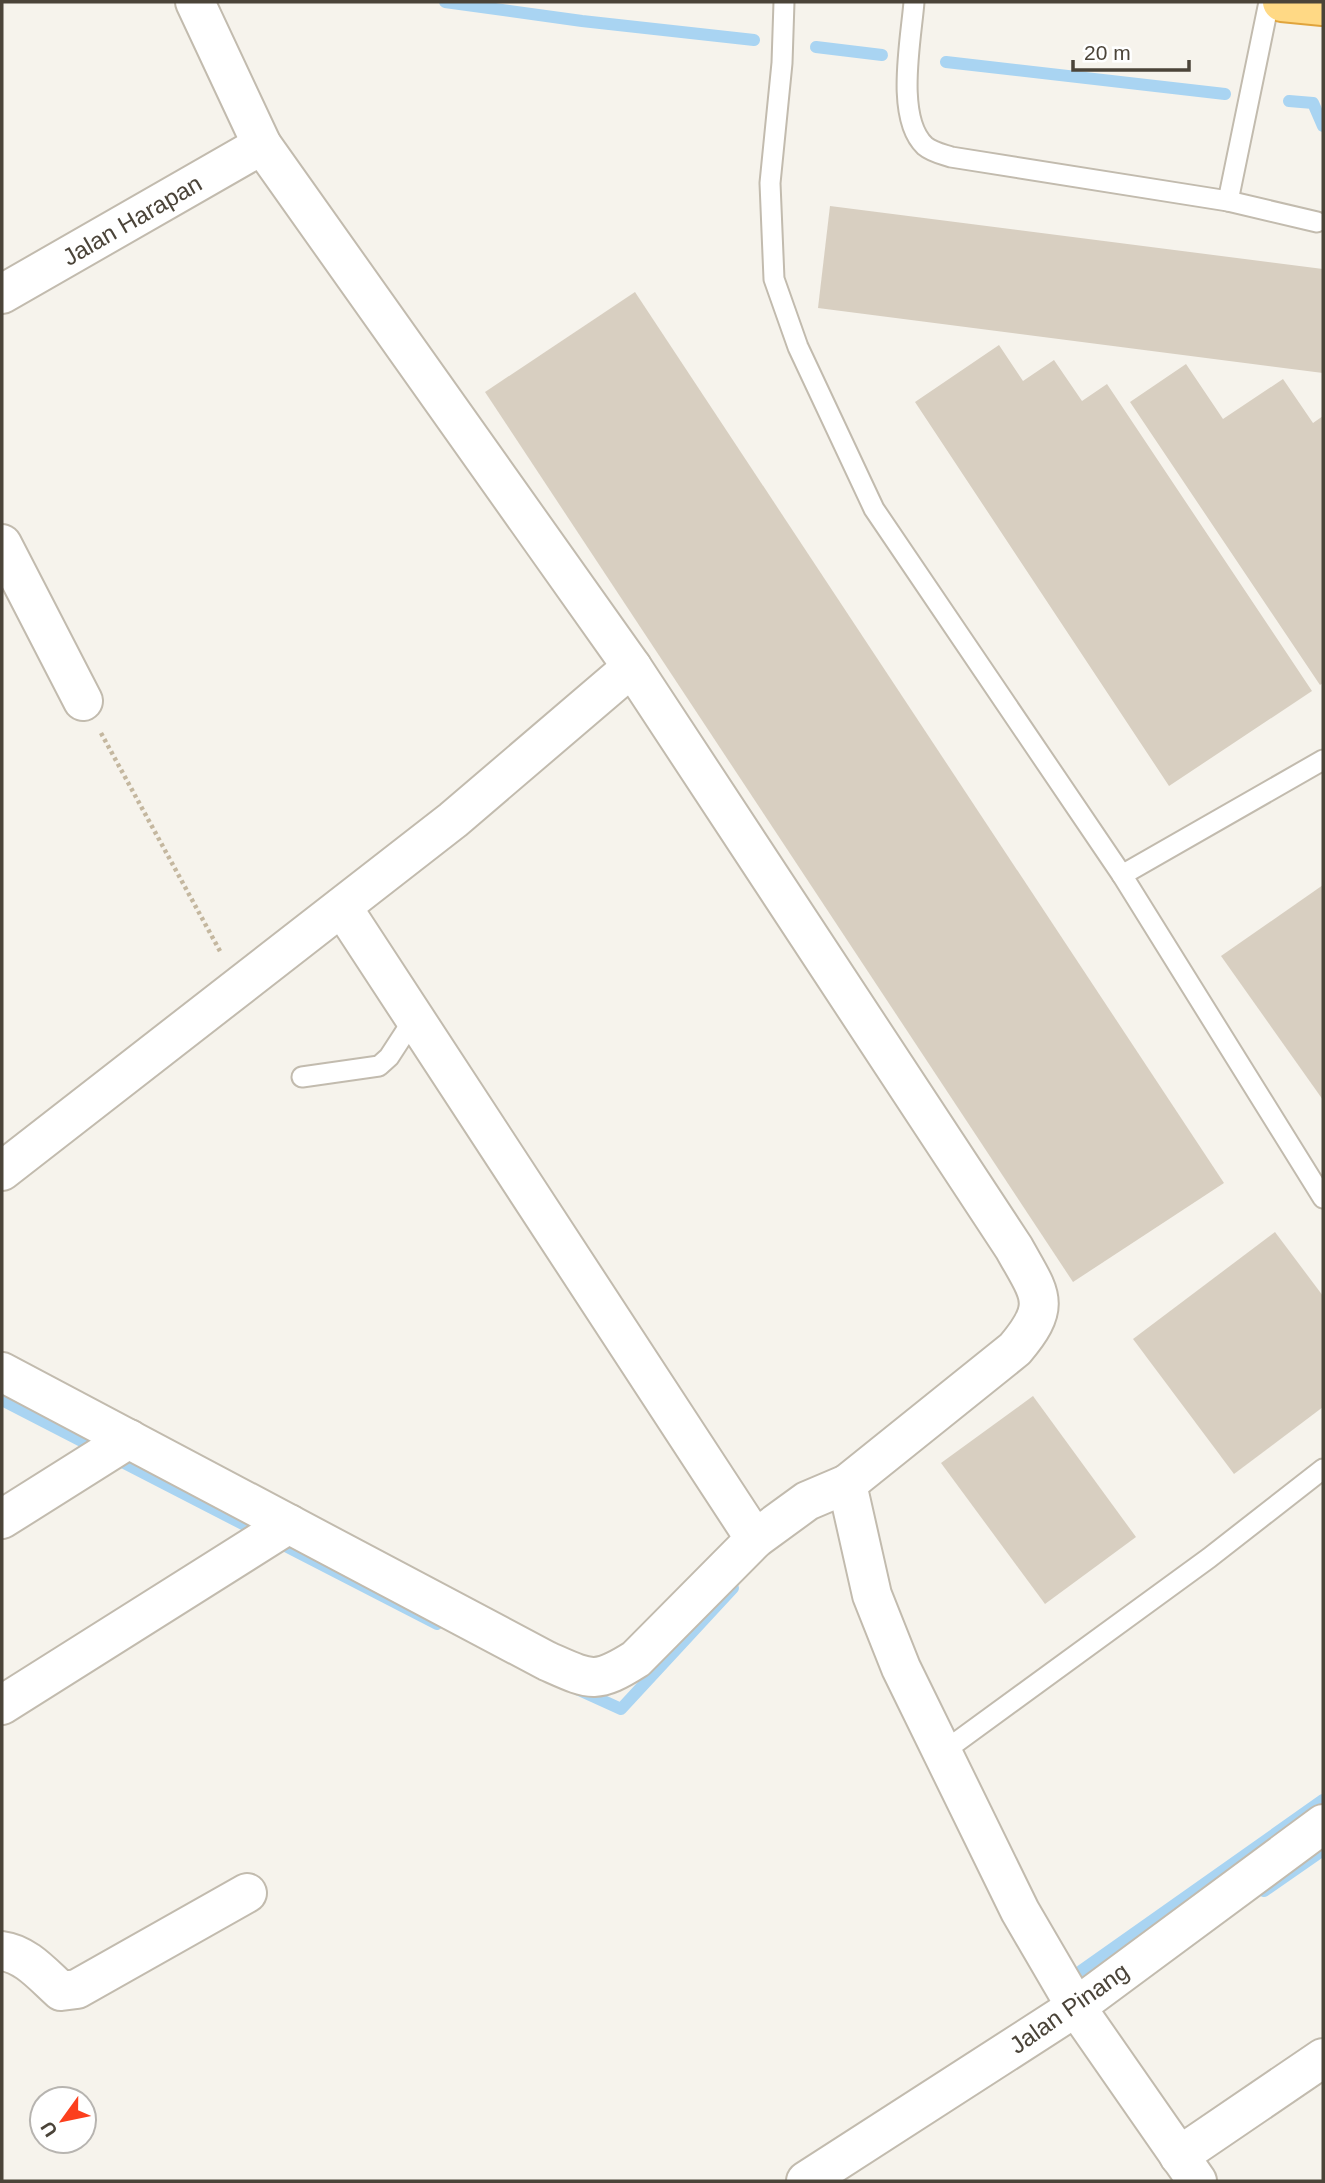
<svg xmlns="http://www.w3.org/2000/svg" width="1325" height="2183" viewBox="0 0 1325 2183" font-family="Arial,sans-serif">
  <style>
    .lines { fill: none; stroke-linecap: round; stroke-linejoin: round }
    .stream { stroke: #a9d4f2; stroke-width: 12 }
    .building { fill: #d8cfc1 }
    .service-casing { stroke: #c2bbae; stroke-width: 23 }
    .minor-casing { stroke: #c2bbae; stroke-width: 42 }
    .trunk-casing { stroke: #e0a43c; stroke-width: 42 }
    .path { stroke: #c4b79f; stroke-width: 4.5; stroke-dasharray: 3.5 3.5; stroke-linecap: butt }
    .service { stroke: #fff; stroke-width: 19 }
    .minor { stroke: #fff; stroke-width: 38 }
    .trunk { stroke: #ffd985; stroke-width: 38 }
    .labels { text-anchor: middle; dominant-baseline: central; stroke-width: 5; stroke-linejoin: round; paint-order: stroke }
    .street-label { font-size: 24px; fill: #4b4439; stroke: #fff }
  </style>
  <rect width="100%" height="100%" fill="#f6f3ec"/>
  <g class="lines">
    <g class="stream">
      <path d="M445 2 582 21 754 40"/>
      <path d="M816 47 882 55"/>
      <path d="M946 62 1225 94"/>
      <path d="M1289 101 1313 103 1323 126"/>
      <path d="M2 1400 437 1624"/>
      <path d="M577 1689 621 1709 733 1588"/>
      <path d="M1264 1891 1323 1850"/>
      <path d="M1081 1971 1323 1800"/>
    </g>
  </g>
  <g class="building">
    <path d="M830 206 1323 269V373L818 308Z"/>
    <path d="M635 292 1224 1183 1073 1282 485 392Z"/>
    <path d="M999 345 1023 381 1054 360 1082 401 1107 384 1312 691 1169 786 915 402Z"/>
    <path d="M1186 364 1223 419 1283 379 1313 423 1323 416V683L1320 685 1130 402Z"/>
    <path d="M1323 885V1100L1221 956Z"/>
    <path d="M1275 1232 1323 1296V1407L1234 1474 1133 1339Z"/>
    <path d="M1033 1396 1136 1537 1045 1604 941 1463Z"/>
  </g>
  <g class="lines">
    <g class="service-casing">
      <g id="service">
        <path d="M784 2 782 63 770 183 774 279 798 347 874 509 1122 875 1323 1198"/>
        <path d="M914 2C911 40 895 118 925 146 932 152 942 154 951 157L1228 201 1317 222"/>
        <path d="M1228 201 1269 2"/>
        <path d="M1122 875 1323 760"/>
        <path d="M302 1077 379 1066 389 1057 415 1017"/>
        <path d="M943 1752 1209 1558 1323 1469"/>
      </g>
    </g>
    <g class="minor-casing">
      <g id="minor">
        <path d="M195 2 262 145 632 667 1014 1248C1040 1295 1053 1304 1015 1349L847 1484 872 1595 901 1668 1020 1911 1076 2007 1197 2181"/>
        <path d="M2 294 262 145"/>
        <path d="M2 544 83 701"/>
        <path d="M342 907 755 1539"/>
        <path d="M2 1171 453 820 632 667"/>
        <path d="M2 1372 547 1661C590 1680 595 1685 636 1659L755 1539 807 1501 847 1484"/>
        <path d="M2 1519 129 1439"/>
        <path d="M2 1705 289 1524"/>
        <path d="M2 1951C26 1954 43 1975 61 1991L77 1989 247 1893"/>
        <path d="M1179 2156 1323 2058"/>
        <path d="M806 2181 1076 2007 1323 1824"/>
      </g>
    </g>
    <g class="trunk-casing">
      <path id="trunk" d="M1282 2 1323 6"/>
    </g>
    <path class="path" d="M101 733 221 953"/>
    <use href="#service" class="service"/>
    <use href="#minor" class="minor"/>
    <use href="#trunk" class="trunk"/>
  </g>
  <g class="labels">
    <g class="street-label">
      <text transform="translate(132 220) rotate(-30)">Jalan Harapan</text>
      <text transform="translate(1069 2008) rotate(-35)">Jalan Pinang</text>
    </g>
  </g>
  <rect width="1325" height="2183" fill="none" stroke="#4b4439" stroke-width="7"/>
  <g transform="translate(63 2120) rotate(237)"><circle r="33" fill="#ffffff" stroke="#b7b4b0" stroke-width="2"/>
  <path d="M0-5L12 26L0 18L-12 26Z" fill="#fc3f1d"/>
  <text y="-10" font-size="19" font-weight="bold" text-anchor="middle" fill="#4b4439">U</text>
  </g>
  <path d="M1073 60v10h116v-10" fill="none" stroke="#4b4439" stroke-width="3.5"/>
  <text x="1084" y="60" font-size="21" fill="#4b4439" stroke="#ffffff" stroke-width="5" paint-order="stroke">20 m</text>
</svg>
